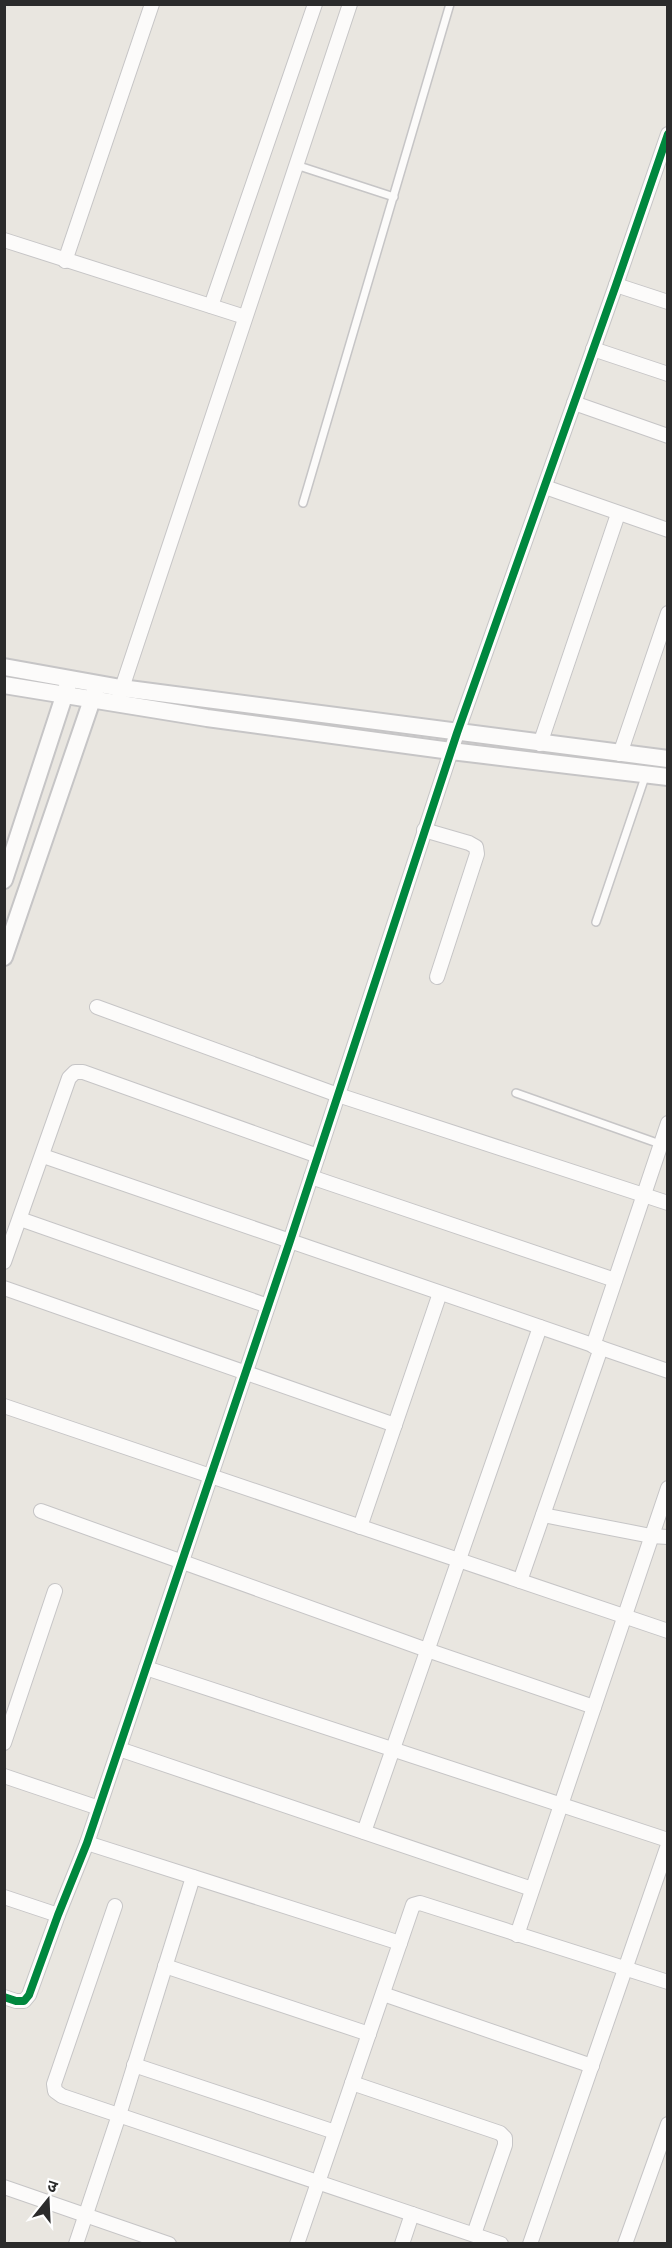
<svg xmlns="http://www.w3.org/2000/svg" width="672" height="2248" viewBox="0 0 672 2248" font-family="'Public Sans','Noto Sans Devanagari',sans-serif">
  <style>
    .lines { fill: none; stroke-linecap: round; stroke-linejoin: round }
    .service-casing { stroke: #c6c5c6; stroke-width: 10 }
    .minor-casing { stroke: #c6c5c6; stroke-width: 16 }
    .tertiary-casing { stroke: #c6c5c6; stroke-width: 20 }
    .service { stroke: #fcfbfa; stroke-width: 7 }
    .minor { stroke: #fcfbfa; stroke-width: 14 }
    .tertiary { stroke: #fcfbfa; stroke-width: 16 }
    .cycleway-casing { stroke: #fff; stroke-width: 11 }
    .cycleway { stroke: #00873e; stroke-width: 8 }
  </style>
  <rect width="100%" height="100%" fill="#e9e6e0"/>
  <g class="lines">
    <g class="service-casing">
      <g id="service">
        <path d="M296 165 394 197"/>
        <path d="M303 503 450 4"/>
        <path d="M596 922 646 774"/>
        <path d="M516 1093 660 1144"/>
      </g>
    </g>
    <g class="minor-casing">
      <g id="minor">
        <path d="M4 240 245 317"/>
        <path d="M65 261 152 4"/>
        <path d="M616 285 668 302"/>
        <path d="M211 306 315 4"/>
        <path d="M593 349 668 374"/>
        <path d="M574 403 668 436"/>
        <path d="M545 487 668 530"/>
        <path d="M119 697 350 4"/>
        <path d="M540 744 618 514"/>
        <path d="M620 754 668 613"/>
        <path d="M424 830 469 843 476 847 477 854 437 977"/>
        <path d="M97 1007 338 1095 668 1203"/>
        <path d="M43 1156 668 1371"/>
        <path d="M311 1177 615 1280"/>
        <path d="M20 1219 268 1306"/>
        <path d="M4 1262 69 1078 75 1072H83L318 1156"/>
        <path d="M4 1288 395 1425"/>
        <path d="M593 1346 668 1123"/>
        <path d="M4 1406 668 1631"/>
        <path d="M41 1511 427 1650 594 1707"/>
        <path d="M543 1515 651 1536 668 1537"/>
        <path d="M360 1527 440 1293"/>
        <path d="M520 1581 601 1348"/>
        <path d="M146 1668 668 1840"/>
        <path d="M4 1743 55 1591"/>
        <path d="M119 1749 532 1889"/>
        <path d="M4 1776 99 1808"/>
        <path d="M364 1832 540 1327"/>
        <path d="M87 1843 400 1943"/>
        <path d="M4 1897 58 1915"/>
        <path d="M115 1906 54 2084 55 2091 62 2096 501 2244"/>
        <path d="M517 1935 668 1488"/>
        <path d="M165 1966 369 2034"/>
        <path d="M383 1994 592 2066"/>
        <path d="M4 1997 16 2001H24L29 1995 58 1915 87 1843 290 1241 457 733 616 285 668 134"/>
        <path d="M134 2065 335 2132"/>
        <path d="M352 2083 500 2133 505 2138V2145L474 2234"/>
        <path d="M4 2187 169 2244"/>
        <path d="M76 2244 119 2115 193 1877"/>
        <path d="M297 2244 413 1905 420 1903 668 1982"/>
        <path d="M402 2244 412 2214"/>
        <path d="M530 2244 668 1845"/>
        <path d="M625 2244 668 2124"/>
      </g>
    </g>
    <g class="tertiary-casing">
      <g id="tertiary">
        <path d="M4 667 121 688 668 759"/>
        <path d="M4 685 207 718 451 751 668 777"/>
        <path d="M4 880 68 684"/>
        <path d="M4 957 96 688"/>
      </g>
    </g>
    <use href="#service" class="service"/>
    <use href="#minor" class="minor"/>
    <use href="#tertiary" class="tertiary"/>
    <g class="cycleway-casing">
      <path id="cycleway" d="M4 1997 16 2001H24L29 1995 58 1915 87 1843 290 1241 457 733 616 285 668 134"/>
    </g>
    <use href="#cycleway" class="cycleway"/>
  </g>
  <rect width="672" height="2248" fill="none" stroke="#2b2b2b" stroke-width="12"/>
  <g transform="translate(48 2200) rotate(18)" stroke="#ffffff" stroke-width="4.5" paint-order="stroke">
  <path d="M0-4.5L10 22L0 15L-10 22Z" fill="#2b2b2b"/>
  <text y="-9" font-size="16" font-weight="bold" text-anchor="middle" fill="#2b2b2b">उ</text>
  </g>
</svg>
